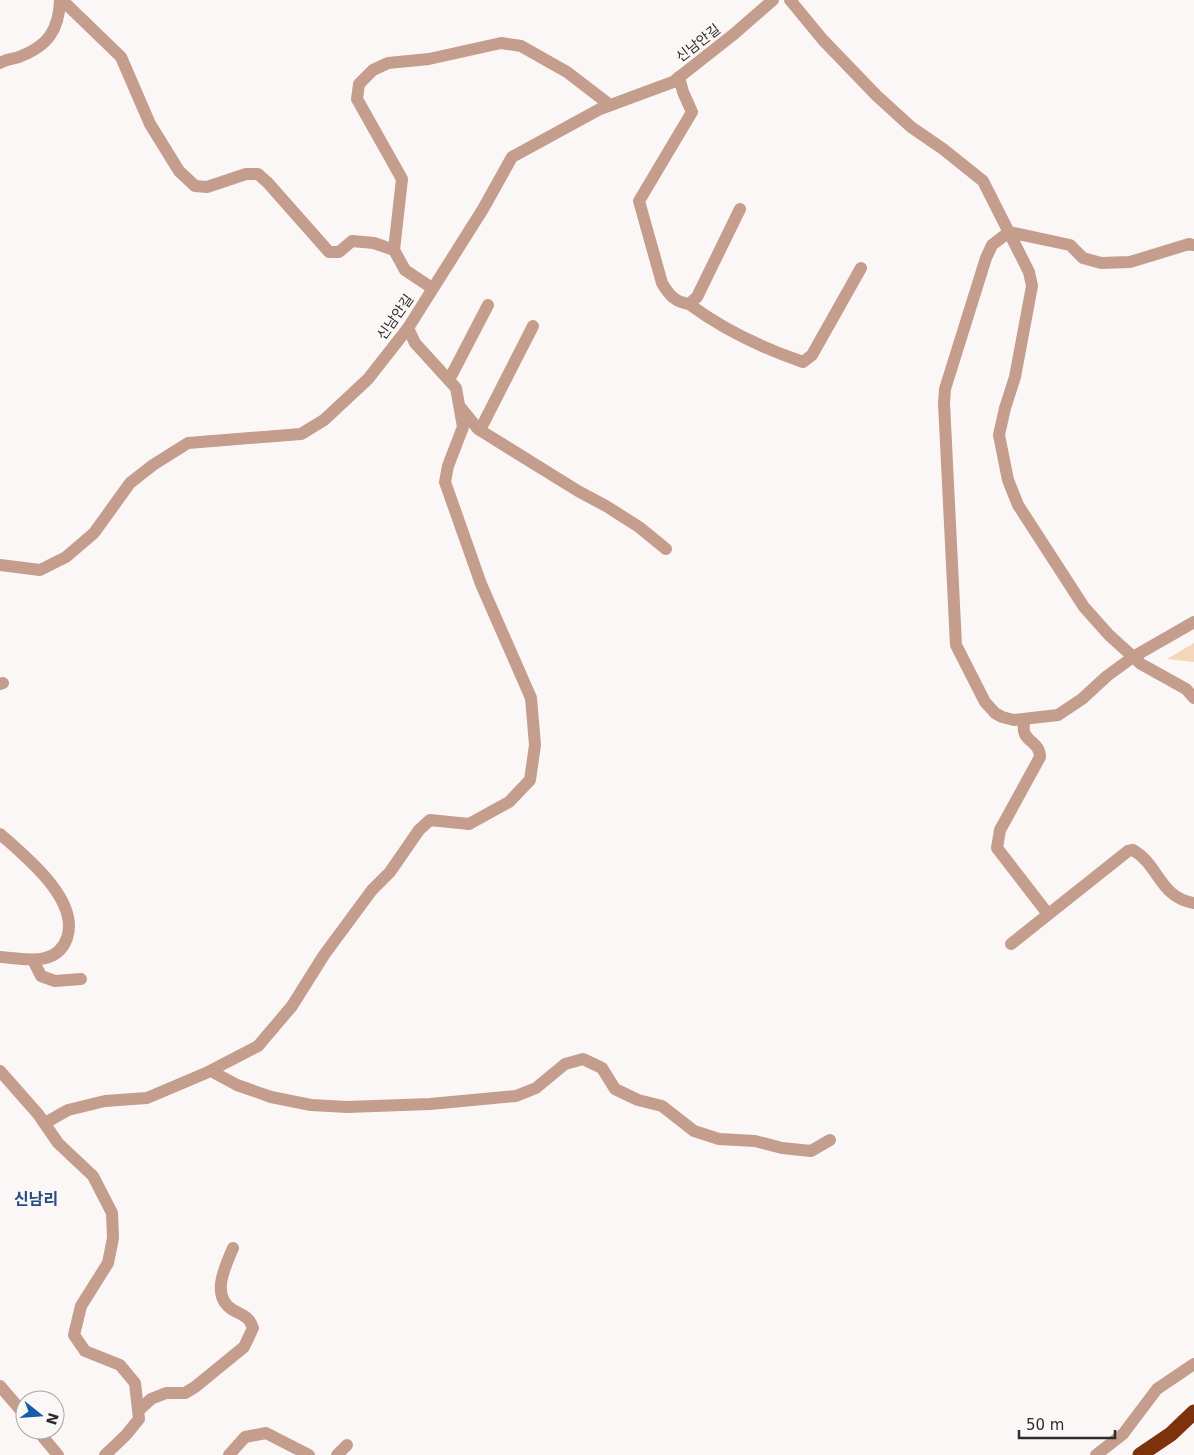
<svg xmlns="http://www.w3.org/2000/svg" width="1194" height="1455" viewBox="0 0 1194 1455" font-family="'DejaVu Sans','Noto Sans KR',sans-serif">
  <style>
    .green { fill: #f4d6b8 }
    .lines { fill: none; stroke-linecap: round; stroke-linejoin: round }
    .minor { stroke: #c49d8d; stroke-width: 12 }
    .highway { stroke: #7e320c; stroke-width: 15 }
    .labels { text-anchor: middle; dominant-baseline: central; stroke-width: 5; stroke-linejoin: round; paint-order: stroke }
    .street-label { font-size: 14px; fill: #2e2c2c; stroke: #fcf7f7 }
    .quarter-label { font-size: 16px; font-weight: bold; fill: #244e83; stroke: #fcf7f7 }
  </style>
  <rect width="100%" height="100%" fill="#fcf7f7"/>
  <path class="green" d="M1194 643V662L1167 659Z"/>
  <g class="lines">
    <g class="minor">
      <path d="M62 0 121 57 150 124 179 171 195 186 207 187 246 174H258L268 183 329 252H339L352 241 374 243 394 250"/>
      <path d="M790 0 823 40 876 95 911 127 943 149 983 181 1029 272 1032 286 1015 377 1005 408 999 435 1008 480 1018 505 1084 607 1109 635 1141 664 1186 689 1194 698"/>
      <path d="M0 63C6 59 13 59 19 57 48 46 59 30 60 0"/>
      <path d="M679 77 683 92 692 112 639 201 662 283C669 295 675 302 689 304L697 297 740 209"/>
      <path d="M1194 245 1189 244 1130 262 1101 263 1083 258 1070 245 1009 232 992 245 986 258 945 389 944 403 956 645 985 702 995 713 1002 717 1014 720 1058 715 1082 699 1107 676 1133 657 1194 622"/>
      <path d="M432 288 405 270 394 250 402 179 357 99 359 84 373 70 388 63 429 59 501 43 521 46 567 72 610 105"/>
      <path d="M689 304C724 330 762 348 803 362L812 355 861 268"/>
      <path d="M449 380 488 305"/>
      <path d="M461 408 478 429 578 491 606 506 639 527 666 549"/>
      <path d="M480 430 533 326"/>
      <path d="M0 565 40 570 66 557 94 533 130 483 153 465 188 443 301 434 324 420 368 379 408 328 483 209 512 157 600 109 673 82 734 34 773 0"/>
      <path d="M0 684 3 683"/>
      <path d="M1025 719C1018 743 1040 739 1040 757L1000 830 997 848 1048 914"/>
      <path d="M0 834C26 857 80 900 67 938 57 967 25 959 1 957"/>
      <path d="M1011 944 1128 851 1133 850C1159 865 1160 898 1194 903"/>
      <path d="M33 960 41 976 55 981 81 979"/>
      <path d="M0 1071 38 1114 58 1143 93 1176 112 1213 113 1238 108 1263 81 1306 74 1335 85 1351 120 1365 135 1383 139 1419 126 1435 105 1455"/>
      <path d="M211 1071 237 1085 271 1097 311 1105 347 1107 430 1104 516 1096 536 1088 565 1064 583 1059 602 1068 615 1089 638 1100 662 1106 694 1131 719 1139 755 1141 782 1148 811 1151 830 1140"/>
      <path d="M45 1123 68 1110 105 1101 147 1098 206 1073 258 1046 292 1006 324 955 372 890 390 872 419 830 430 820 469 824 509 802 530 780 535 745 531 698 481 584 445 482 448 466 463 427 456 388 415 343 408 328"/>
      <path d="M0 1386 25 1415"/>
      <path d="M139 1410 151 1399 166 1393H185L195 1387 244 1347 253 1328C249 1316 242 1315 233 1310 210 1296 225 1267 233 1248"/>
      <path d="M37 1430 58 1455"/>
      <path d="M229 1455 245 1437 266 1433 309 1455"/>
      <path d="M337 1455 347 1445"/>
      <path d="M1096 1455 1123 1434 1157 1389 1194 1364"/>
    </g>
    <path class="highway" d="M1140 1455 1171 1434 1194 1412"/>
  </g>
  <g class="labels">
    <g class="street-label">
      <text transform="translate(698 43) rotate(-38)">신남안길</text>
      <text transform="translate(395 317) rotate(-55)">신남안길</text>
    </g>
    <g class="quarter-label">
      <text x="36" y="1199">신남리</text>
    </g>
  </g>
  <g transform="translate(40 1415) rotate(107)"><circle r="24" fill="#fcf7f7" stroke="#aaa6a6"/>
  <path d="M0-4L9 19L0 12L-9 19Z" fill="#165cac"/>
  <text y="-8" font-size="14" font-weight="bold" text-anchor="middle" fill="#2e2c2c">N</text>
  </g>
  <path d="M1019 1430v8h96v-8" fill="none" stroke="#2e2c2c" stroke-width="2.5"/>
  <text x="1026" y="1430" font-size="15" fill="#2e2c2c" stroke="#fcf7f7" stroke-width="4" paint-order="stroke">50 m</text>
</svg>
